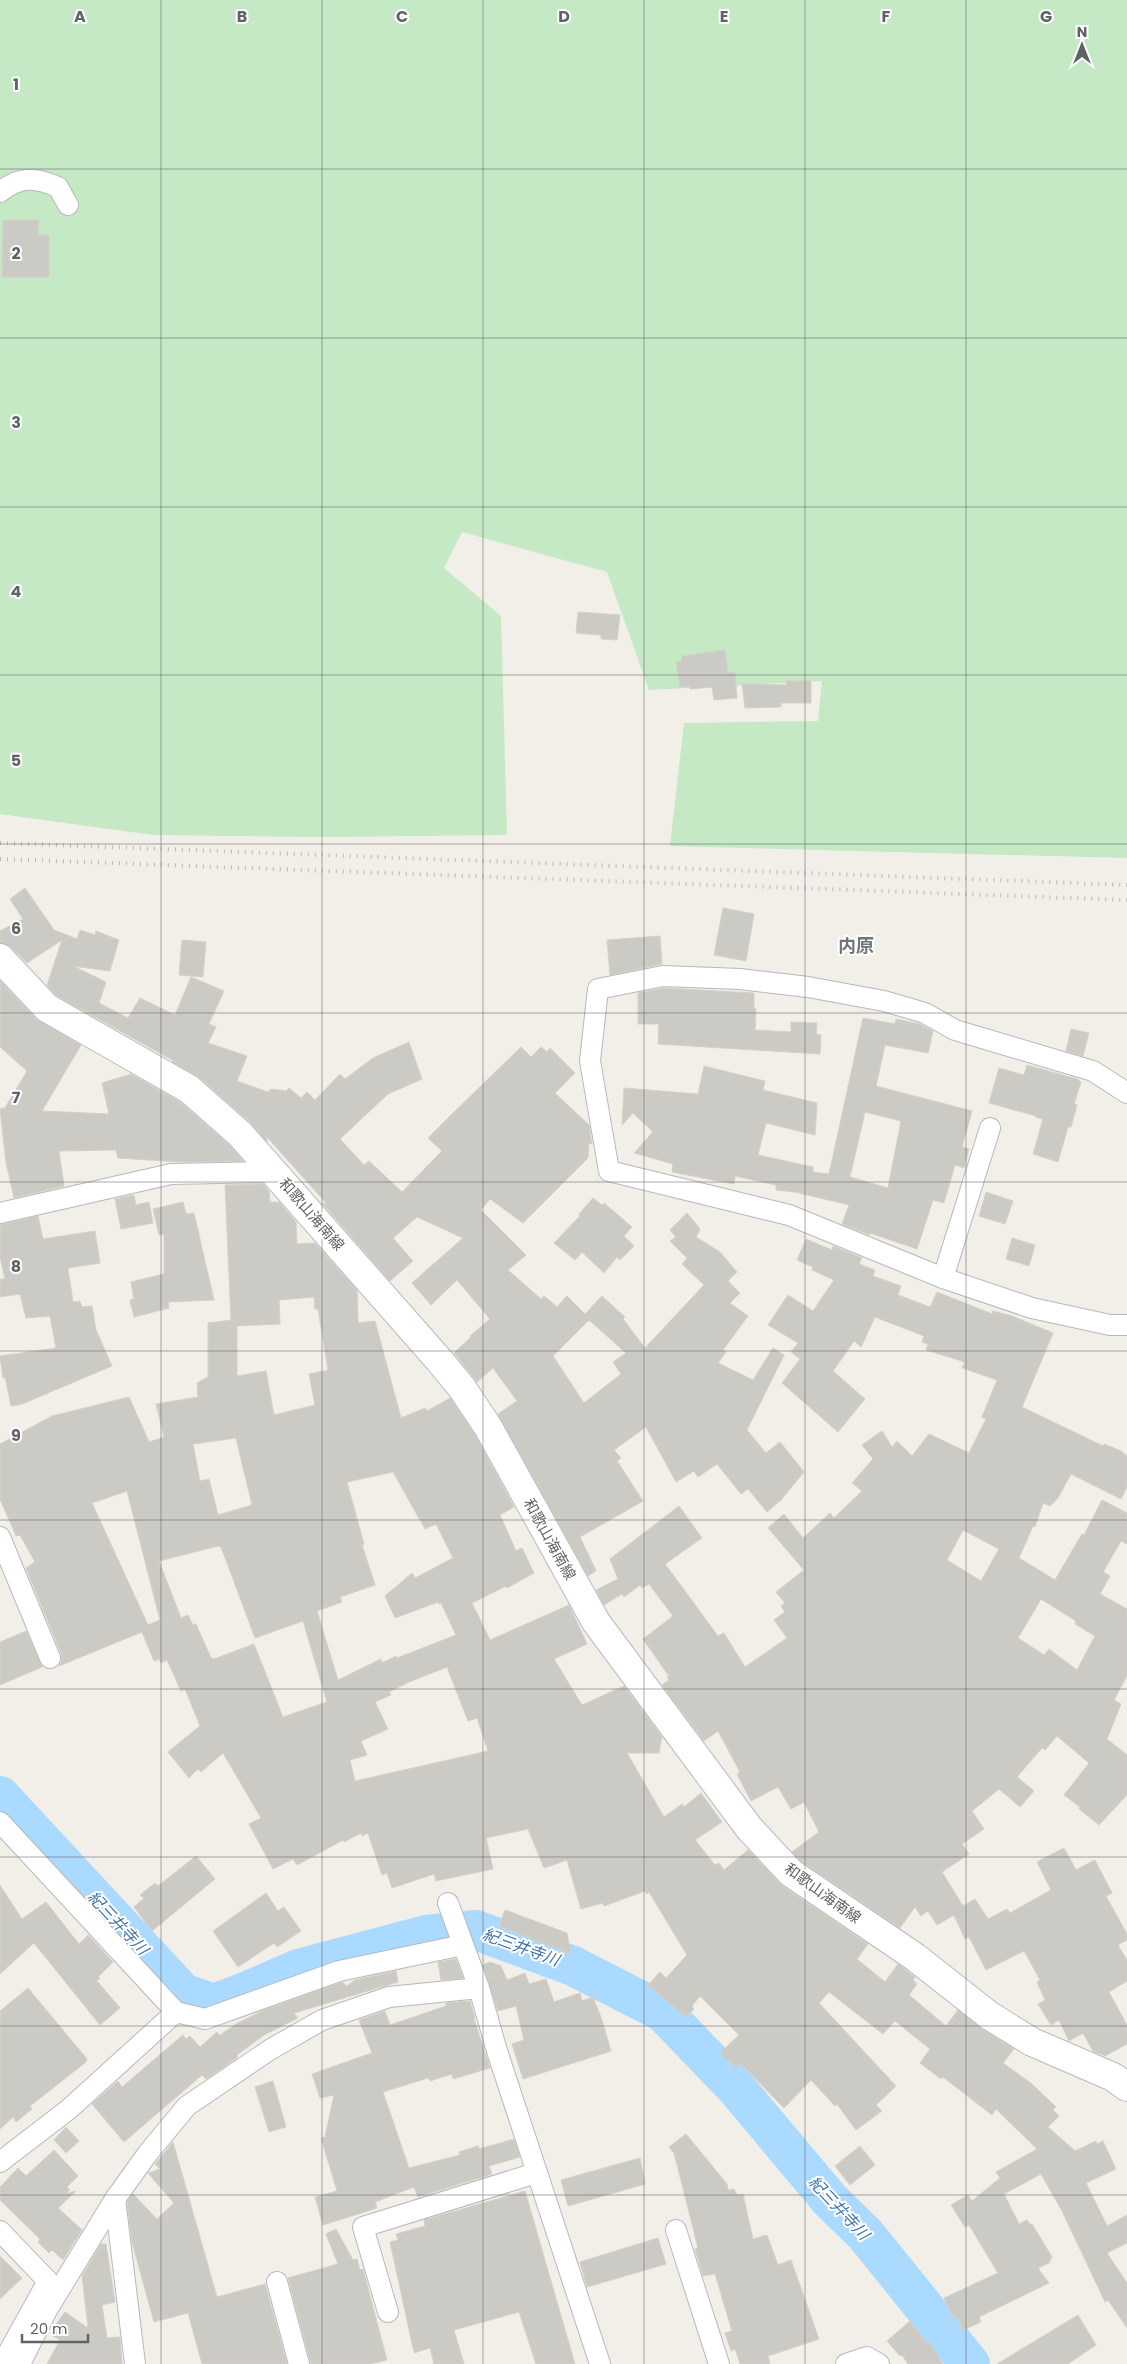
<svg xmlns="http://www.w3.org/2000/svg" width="1127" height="2364" viewBox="0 0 1127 2364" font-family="Poppins,'Noto Sans JP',sans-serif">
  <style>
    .green { fill: #c5e8c5 }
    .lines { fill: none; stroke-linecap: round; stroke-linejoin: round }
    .river { stroke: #aadaff; stroke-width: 40 }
    .building { fill: #cccac5; stroke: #d6d1c6; fill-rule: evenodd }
    .street-casing { stroke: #b5b8bc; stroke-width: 22 }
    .secondary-casing { stroke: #b6babf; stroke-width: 30 }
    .street { stroke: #fff; stroke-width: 20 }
    .secondary { stroke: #fff; stroke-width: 28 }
    .rail { stroke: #b6b7b8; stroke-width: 4; stroke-dasharray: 1 6; stroke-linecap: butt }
    .grid { fill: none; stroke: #5f6368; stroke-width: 1; stroke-opacity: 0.55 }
    .labels { text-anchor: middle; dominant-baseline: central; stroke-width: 4; stroke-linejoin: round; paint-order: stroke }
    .street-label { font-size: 15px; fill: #5f6368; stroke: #fff }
    .water-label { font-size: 16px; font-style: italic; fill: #4174aa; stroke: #fff }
    .quarter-label { font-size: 18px; font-weight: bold; fill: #70757a; stroke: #fff }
    .grid-label { font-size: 16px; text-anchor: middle; font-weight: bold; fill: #5f6368; stroke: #fff; stroke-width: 4; stroke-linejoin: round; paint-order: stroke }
  </style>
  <rect width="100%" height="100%" fill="#f1efe8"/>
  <path class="green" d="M0 0H1127V858L670 846 684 723 818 721 822 681 649 690 607 572 462 532 444 568 501 616 507 835 325 837 153 835 0 814Z"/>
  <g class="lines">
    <path class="river" d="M0 1796 183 1993 214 2004 243 1993 298 1969 426 1935 476 1930 573 1966 663 2012 737 2089 830 2200 865 2234 970 2364"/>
  </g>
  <g class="building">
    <path d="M3 220H39L38 235H49V277H2Z"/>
    <path d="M578 612 620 615 617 640 601 639V635L576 633Z"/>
    <path d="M725 650 728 673 735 672 737 698 714 700 712 687 690 689 689 686 680 687 676 662 682 661V656Z"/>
    <path d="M786 681H811V703H781V707L745 708 742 684 786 685Z"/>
    <path d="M25 888 54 930 77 939 80 930 95 935 96 931 119 940 110 971 73 966 106 982 99 1003 128 1018 140 998 175 1015 191 977 224 991 209 1024 216 1027 208 1043 247 1056 237 1081 268 1092 271 1089 286 1091 289 1088 301 1098 307 1092 315 1100 340 1074 345 1079 373 1058 409 1042 422 1079 388 1094 340 1139 364 1165 369 1161 402 1192 442 1151 428 1138 451 1115 521 1047 531 1057 541 1047 547 1052 550 1048 575 1073 555 1093 589 1125 592 1144 589 1143 588 1158 523 1223 490 1199 481 1210 526 1255 508 1270 541 1299 544 1296 557 1307 567 1296 585 1314 602 1296 625 1317 623 1319 645 1348 704 1285 682 1264 687 1258 670 1241 676 1237 670 1230 687 1213 700 1229 696 1237 720 1252 737 1272 728 1281 740 1293 730 1303 748 1316 723 1350 726 1352 718 1363 753 1380 773 1348 784 1355 747 1430 766 1453 780 1442 804 1472 781 1500 767 1512 748 1489 741 1494 717 1464 698 1477 694 1471 676 1482 646 1427 614 1450 621 1458 617 1461 643 1501 580 1537 596 1571 588 1576 498 1414 517 1401 493 1368 477 1382 454 1353 471 1337 470 1336 490 1319 457 1280 431 1305 412 1283 463 1238 417 1217 393 1238 413 1261 390 1281 322 1203 327 1204 267 1137V1142L250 1122 199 1077 172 1062 174 1061 57 996 47 985 62 940 27 963 11 947 0 943V931L23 919 10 899ZM589 1320 626 1353 613 1362 621 1374 584 1403 553 1356Z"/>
    <path d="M723 908 754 914 746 961 714 955Z"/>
    <path d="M660 936 662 964 610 975 607 940Z"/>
    <path d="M182 940 206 942 203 977 179 975Z"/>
    <path d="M0 981 36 1019 81 1045 42 1111 109 1114 102 1083 131 1074 180 1102 229 1145 243 1161 181 1162 118 1158 116 1150 59 1151 64 1186 14 1198 6 1162 0 1109 5 1108 27 1071 0 1047Z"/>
    <path d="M664 988 754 993V1008L756 1009 755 1030 791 1032V1022L817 1023 816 1034 821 1035 820 1054 658 1044 659 1024H638V993Z"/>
    <path d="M863 1018 895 1024 896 1019 920 1024 933 1031 928 1053 885 1045 876 1086 972 1111 962 1147 969 1149 964 1168 955 1165 944 1203 933 1200 917 1249 870 1233V1235L842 1224 849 1205 795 1192 776 1190V1185L735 1176 734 1184 672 1172 673 1164 634 1153 653 1132 633 1113 622 1125 624 1088 698 1094 704 1066 765 1081 763 1090 817 1103 815 1135 766 1123 758 1155 813 1167V1172L829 1174ZM865 1112 901 1121 888 1188 850 1177Z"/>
    <path d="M1071 1029 1089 1033 1083 1056 1066 1051Z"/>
    <path d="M1027 1065 1077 1079 1081 1082 1074 1104 1077 1105 1071 1127H1068L1058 1162 1033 1154 1043 1119 1036 1117V1116L989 1103 999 1068 1024 1075Z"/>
    <path d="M263 1184 269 1191 270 1202H279L296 1222 297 1244 315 1243 357 1290 358 1323 375 1321 401 1418 425 1408 427 1411 450 1398 475 1435 514 1507 500 1515 516 1551 522 1548 534 1573 507 1588 506 1586 472 1603 490 1640 569 1605 587 1644 554 1659 582 1705 624 1686 662 1737 659 1753H627L664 1817 682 1804 684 1807 701 1793 722 1822 695 1840 715 1865 719 1863 724 1870 748 1850 782 1886 868 1944 857 1959 885 1982 898 1964 915 1977 913 1980 917 1984 909 1995 946 2026 958 2010 982 2029 1014 2049 1003 2063 1032 2084 1056 2107 1053 2110 1059 2116 1048 2127 1075 2151 1096 2141 1097 2144 1103 2141 1116 2169 1086 2183 1107 2226 1127 2215V2243L1107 2253 1127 2283V2328L1108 2300 1105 2302 1062 2211 1041 2174 1004 2194 1019 2224 1027 2220 1030 2225 1032 2224 1052 2257 1049 2263 1038 2268 1049 2283 979 2317 981 2322 963 2330 955 2315 952 2316 944 2298 998 2273 969 2225 965 2227 951 2205 968 2195 972 2201 1000 2178 996 2172 1037 2149 996 2109 992 2115 943 2077 941 2079 920 2063 930 2049 895 2021 883 2034 829 1992 819 2003 896 2086 876 2105 882 2111 856 2130 837 2104 835 2106 811 2080 784 2108 741 2064 736 2068 720 2053 739 2035 700 1996 692 2006 694 2009 686 2017 648 1985 660 1972 666 1978 687 1955 649 1892 647 1894 645 1891 604 1906 603 1903 581 1909 567 1860 544 1868 528 1829 486 1838 493 1869 436 1881 434 1874 392 1888 387 1873 382 1875 368 1833 362 1836 361 1833 344 1842 343 1840 297 1865 293 1859 273 1869 249 1824 261 1818 223 1753 201 1772 198 1769 189 1778 168 1752 200 1726 185 1689 181 1691 167 1660 161 1663 159 1659 154 1661 142 1632 59 1666 62 1660 61 1653 26 1568 35 1562 20 1535 16 1536 0 1499V1444L52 1416 129 1397 149 1442 164 1437 156 1404 198 1397 197 1383 208 1377V1323L231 1320 225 1185ZM314 1297 315 1309H318L328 1370 309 1374 315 1405 274 1415 266 1371 237 1376V1326L280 1324 279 1300ZM236 1438 252 1505 218 1515 209 1479 200 1481 193 1444ZM393 1472 425 1529 436 1524 453 1558 415 1578 412 1573 385 1596 395 1618 438 1602 439 1604 441 1603 456 1635 397 1658 396 1656 382 1663 381 1659 338 1680 317 1611 342 1602 340 1597 375 1585 362 1545 364 1544 347 1482ZM127 1491 160 1620 148 1625 92 1503ZM218 1546 221 1547 255 1638 303 1621 327 1702 283 1717 254 1644 214 1659 211 1658 196 1624 193 1625 188 1615 181 1618 159 1561ZM447 1667 468 1721 477 1718 488 1751 355 1781 350 1760 367 1755 361 1741 388 1729 375 1702 391 1695 389 1692 409 1682Z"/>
    <path d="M986 1192 1013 1201 1005 1224 979 1216Z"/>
    <path d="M134 1195 136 1205 149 1202 153 1223 121 1229 115 1199Z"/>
    <path d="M593 1198 602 1205 604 1203 632 1227 624 1236 634 1246 620 1260 617 1257 604 1273 582 1252 575 1260 554 1243 580 1216 579 1214Z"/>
    <path d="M183 1202 186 1214 194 1213 214 1300 168 1302 169 1308 134 1317 130 1300 134 1299 131 1282 164 1274V1234L159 1235 153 1209Z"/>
    <path d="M38 1216 43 1239 95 1231 100 1263 68 1268 73 1302 80 1301 82 1307 92 1306 96 1330 112 1366 22 1404 11 1406 5 1377 3 1378 0 1356 56 1348 50 1316 26 1318 20 1294 0 1297V1279H5L0 1257V1225Z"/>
    <path d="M1012 1238 1035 1245 1029 1266 1006 1259Z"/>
    <path d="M806 1239 832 1250 833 1246 862 1258 859 1264 875 1270 873 1276 901 1286 898 1295 930 1307 937 1292 992 1314 993 1311 1012 1316 1053 1333 1022 1407 1103 1446 1104 1444 1121 1451 1127 1456V1487L1121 1499 1071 1474 1058 1498 1050 1506 1043 1503 1035 1527 1033 1526 1019 1558 1055 1580 1082 1534 1084 1535 1102 1500 1127 1513V1544L1121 1541 1103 1572 1110 1576 1100 1594 1127 1609V1676L1114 1700 1121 1704 1107 1739 1127 1755V1795L1099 1825 1079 1809 1080 1807 1064 1795 1089 1763 1057 1736 1045 1750 1042 1748 1017 1777 1034 1791 1020 1807 999 1789 972 1811 984 1829 962 1844 969 1854 942 1872 963 1906 975 1899 988 1919 1007 1909 1010 1913 1051 1890 1037 1862 1064 1848 1076 1870 1095 1860 1112 1893 1106 1896 1127 1934V1940L1118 1945 1127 1960V1981L1109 1992 1127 2025V2044L1105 2056 1093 2051 1083 2033 1069 2041 1059 2020 1051 2025 1038 2004 1045 2000 1037 1982 1040 1980 1024 1951 986 1970 969 1937 965 1939 954 1915 937 1925 928 1911 921 1916 915 1907 900 1928 801 1861 792 1852 819 1832 804 1802 791 1809 778 1787 751 1801 737 1774 740 1772 718 1731 704 1741 662 1685 669 1680 667 1677 669 1676 643 1639 673 1616 649 1584 642 1588 640 1585 624 1597 622 1594 604 1605 596 1590 618 1579 610 1559 679 1506 702 1538 665 1564 718 1636 724 1633 745 1667 787 1638 774 1620 785 1612 781 1606 785 1603 776 1592 804 1570 768 1528 784 1514 803 1538 830 1513 834 1518 862 1491 852 1483 873 1459 862 1445 882 1431 892 1447 897 1441 912 1456 929 1434 969 1453 986 1419 982 1417 997 1380 962 1368 965 1362 926 1350 928 1344 922 1342 924 1336 875 1317 861 1347 854 1341 833 1371 865 1399 838 1432 782 1383 800 1359 791 1352 798 1343 768 1325 788 1295 813 1311 834 1280 812 1270 813 1267 797 1260ZM963 1530 999 1549 981 1581 947 1560ZM1041 1599 1076 1621 1075 1624 1095 1636 1077 1670 1049 1649 1044 1655 1018 1638Z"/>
    <path d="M26 1631 42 1667 0 1685V1642Z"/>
    <path d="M196 1856 215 1879 152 1931 134 1907 144 1898 140 1895 155 1883 158 1886Z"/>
    <path d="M0 1885 22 1919 46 1902 79 1944 88 1935 113 1962 98 1977 100 1978 97 1981 120 2008 100 2025 34 1943 0 1974Z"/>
    <path d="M266 1893 278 1911 284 1907 301 1931 277 1947 274 1943 238 1967 213 1931Z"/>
    <path d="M505 1910 567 1933 571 1954 499 1926Z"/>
    <path d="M456 1959 463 1978 441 1980 438 1962Z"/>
    <path d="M490 1962 501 1966 507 1980 525 1973 529 1984 546 1979 554 2002 580 1993 582 2001 593 1997 602 2020 611 2051 523 2079 512 2044 524 2040 516 2006 498 2011 483 1965Z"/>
    <path d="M396 1971 398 1982 294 2013 298 2018 264 2035 237 2055V2058L206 2079 202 2075 124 2142 92 2104 118 2081 122 2087 183 2035 186 2039 190 2036 200 2047 217 2032 220 2035 236 2024 262 2011 342 1982 347 1986 355 1980Z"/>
    <path d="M28 1988 87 2059 86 2062 30 2106 32 2109 16 2122 13 2117 0 2129V2011Z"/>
    <path d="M470 2001 475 2018 474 2019 490 2068 453 2079 452 2074 430 2081 428 2078 383 2092 409 2168 460 2155 459 2152 478 2146 479 2149 514 2139 520 2157 489 2166 492 2174 418 2197 414 2187 375 2202 377 2208 323 2225 315 2197 337 2191 321 2138 325 2137 334 2095 320 2098 312 2074 372 2053 359 2020 385 2011 390 2025 446 2006V2003Z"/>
    <path d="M273 2081 286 2127 269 2132 255 2087Z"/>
    <path d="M66 2127 79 2141 66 2153 54 2140Z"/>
    <path d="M686 2134 727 2184 728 2190 734 2189 737 2195 743 2194 753 2239 767 2235 778 2265 791 2260 819 2339 768 2356 770 2364H740L735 2349 731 2351 725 2333 732 2331 715 2274 703 2276 695 2249 698 2248 674 2153 669 2147Z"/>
    <path d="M173 2142 217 2297 265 2284 287 2364H202L188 2313 154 2322 132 2242 127 2202 133 2194 157 2219 174 2203 148 2173 160 2169 155 2164Z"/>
    <path d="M860 2146 875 2165 850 2185 835 2166Z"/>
    <path d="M54 2150 78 2176 67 2187 70 2190 65 2194 76 2191 58 2208 82 2230 63 2260 52 2250 49 2253 38 2242 40 2239 0 2200V2187L18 2168 26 2176Z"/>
    <path d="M640 2158 645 2184 568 2206 561 2180Z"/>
    <path d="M525 2191 575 2364H536L519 2312 454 2330 464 2364H434L430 2348 414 2353 390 2242 398 2240 396 2234 425 2226 424 2220Z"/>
    <path d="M336 2229 353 2260 357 2259 360 2270 363 2269 387 2360 370 2364H311L288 2278 338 2264 326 2234Z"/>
    <path d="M658 2238 666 2264 587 2287 580 2262Z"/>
    <path d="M101 2244H106L115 2302 102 2305 107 2338 120 2337 122 2364H47L60 2340 53 2336 56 2329 54 2327 65 2312 88 2328 82 2276Z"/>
    <path d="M0 2256 22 2278 0 2299Z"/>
    <path d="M1078 2315 1096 2345 1068 2364H997Z"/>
    <path d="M910 2321 927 2343 929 2341 943 2364H908L902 2355 900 2356 887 2341Z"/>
  </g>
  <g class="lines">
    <g class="street-casing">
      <g id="street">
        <path d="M0 192C20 176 35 177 58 187L68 205"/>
        <path d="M1127 1093 1093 1071 955 1030 925 1013 884 1001 808 987 740 979 663 976 598 989 590 1061 609 1171 789 1215 943 1278 1032 1308 1110 1325H1127"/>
        <path d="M0 1213 171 1174 275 1172"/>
        <path d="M943 1278 990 1128"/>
        <path d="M0 1537 50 1658"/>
        <path d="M0 1822 176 2012 69 2109 0 2162"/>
        <path d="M448 1903 479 1988 497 2051 600 2364"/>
        <path d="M176 2012 205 2019 339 1971 463 1945"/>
        <path d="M115 2199 135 2364"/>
        <path d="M676 2230 719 2364"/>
        <path d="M0 2231 48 2281 2 2364"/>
        <path d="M277 2282 299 2364"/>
        <path d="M388 2312 363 2227 536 2173"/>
        <path d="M20 2364 47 2310 115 2199 148 2153 187 2106 271 2049 322 2020 389 1997 479 1988"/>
        <path d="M846 2364 867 2357 879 2364"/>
      </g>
    </g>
    <g class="secondary-casing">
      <path id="secondary" d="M0 958 47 1008 189 1089 240 1134 439 1360 462 1388 488 1427 596 1622 749 1828 791 1873 915 1957 990 2016 1032 2042 1113 2077 1127 2087"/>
    </g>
    <use href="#street" class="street"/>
    <use href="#secondary" class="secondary"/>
    <g class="rail">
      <path d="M0 843 1127 885"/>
      <path d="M0 859 1127 900"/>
    </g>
  </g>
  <path class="grid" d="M161 0V2364M322 0V2364M483 0V2364M644 0V2364M805 0V2364M966 0V2364M0 169H1127M0 338H1127M0 507H1127M0 675H1127M0 844H1127M0 1013H1127M0 1182H1127M0 1351H1127M0 1520H1127M0 1689H1127M0 1857H1127M0 2026H1127M0 2195H1127"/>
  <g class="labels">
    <g class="street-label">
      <text transform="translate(312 1214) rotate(49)">和歌山海南線</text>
      <text transform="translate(550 1539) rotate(61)">和歌山海南線</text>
      <text transform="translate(823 1893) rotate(36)">和歌山海南線</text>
    </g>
    <g class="water-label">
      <text transform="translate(118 1923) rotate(47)">紀三井寺川</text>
      <text transform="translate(521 1947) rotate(20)">紀三井寺川</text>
      <text transform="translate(839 2208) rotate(47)">紀三井寺川</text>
    </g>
    <g class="quarter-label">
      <text x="856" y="945">内原</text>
    </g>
  </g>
  <g class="grid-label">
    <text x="80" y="22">A</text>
    <text x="242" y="22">B</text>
    <text x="402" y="22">C</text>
    <text x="564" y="22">D</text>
    <text x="724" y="22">E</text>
    <text x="886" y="22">F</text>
    <text x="1046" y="22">G</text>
    <text x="16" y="90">1</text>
    <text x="16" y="259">2</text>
    <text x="16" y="428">3</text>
    <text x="16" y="597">4</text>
    <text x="16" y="766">5</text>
    <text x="16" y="934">6</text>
    <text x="16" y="1103">7</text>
    <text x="16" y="1272">8</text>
    <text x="16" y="1441">9</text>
  </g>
  <g transform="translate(1082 45)" stroke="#ffffff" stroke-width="4" paint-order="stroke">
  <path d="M0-4L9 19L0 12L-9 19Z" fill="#5f6368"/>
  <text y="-8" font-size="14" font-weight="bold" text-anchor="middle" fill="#5f6368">N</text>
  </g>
  <path d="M22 2334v8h66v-8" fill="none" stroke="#5f6368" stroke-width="2.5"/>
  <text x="30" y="2334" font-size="15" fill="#5f6368" stroke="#ffffff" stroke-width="4" paint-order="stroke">20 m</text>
</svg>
